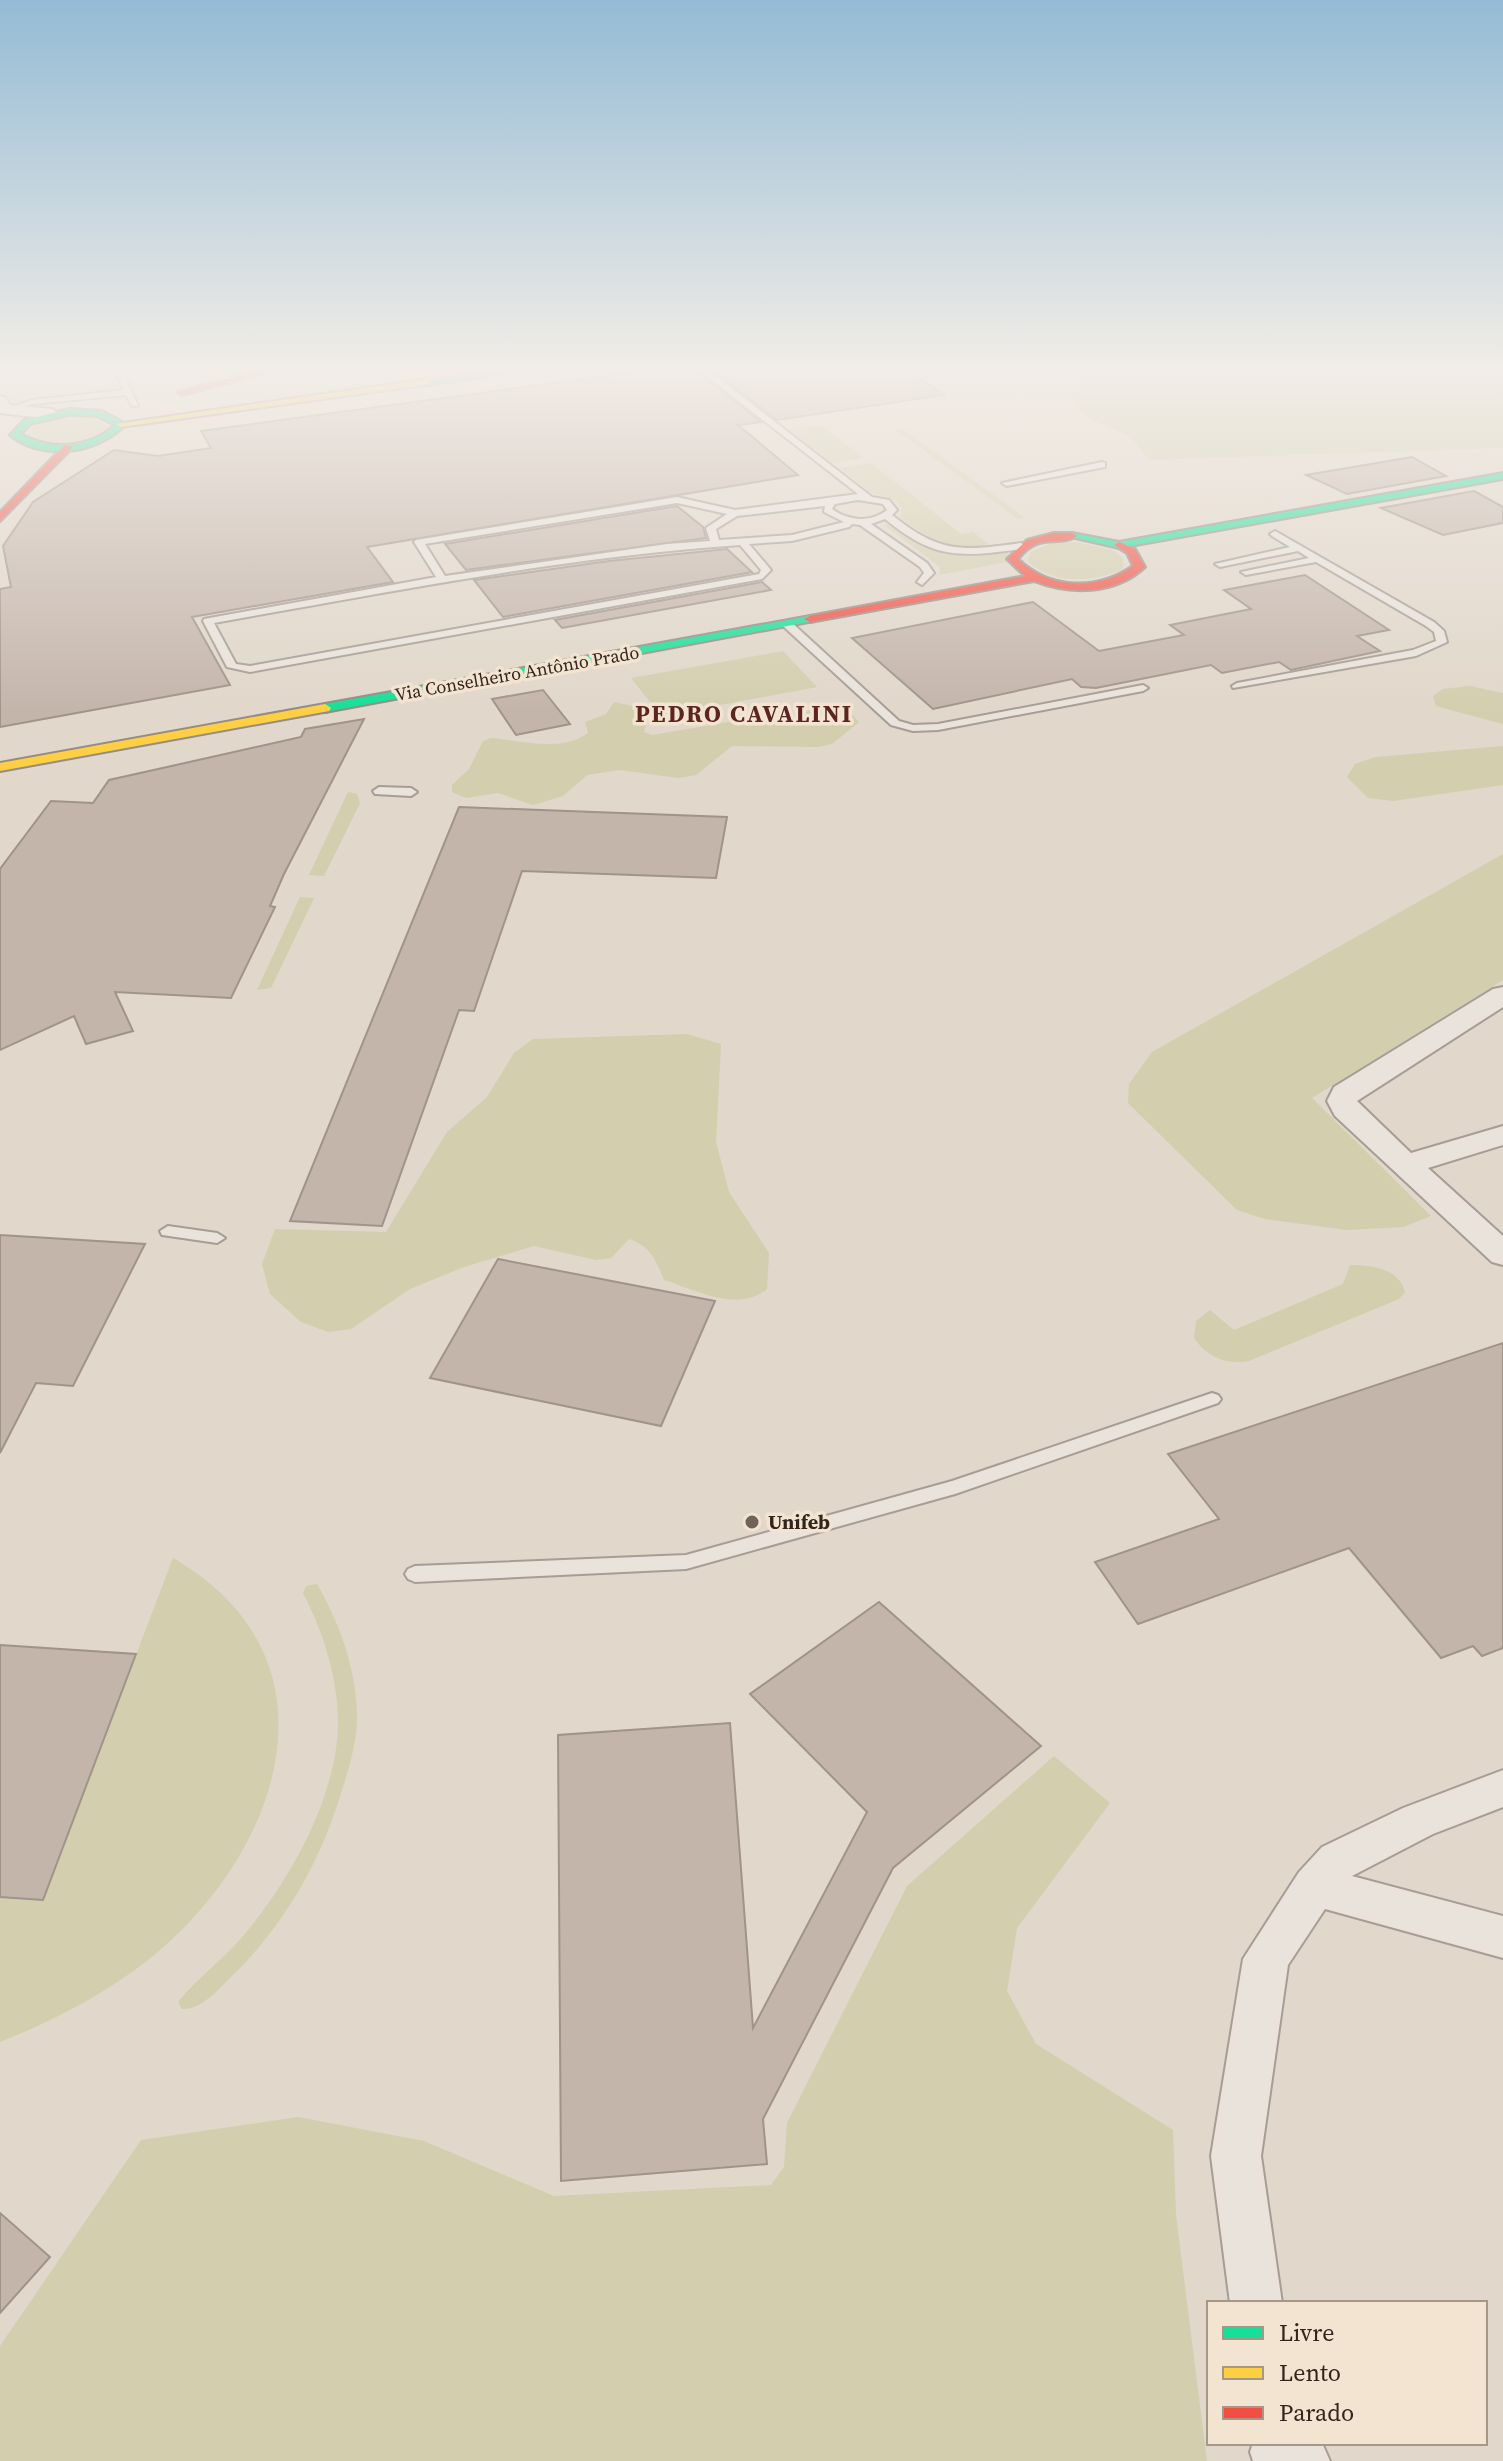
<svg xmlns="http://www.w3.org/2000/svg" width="1503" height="2461" viewBox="0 0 1503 2461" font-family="'Source Serif 4',serif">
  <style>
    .green { fill: #d3ceae }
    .building { fill: #c4b5ab; stroke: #a0938a; stroke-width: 2 }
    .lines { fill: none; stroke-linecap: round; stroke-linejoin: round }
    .lane-casing { stroke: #a69d94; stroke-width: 4 }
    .street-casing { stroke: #a69d94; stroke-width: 4 }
    .fast-casing { stroke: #958c84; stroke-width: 4 }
    .slow-casing { stroke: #958c84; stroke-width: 4 }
    .jam-casing { stroke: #958c84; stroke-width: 4 }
    .lane { fill: #e9e3dc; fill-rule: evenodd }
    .street { fill: #e9e3dc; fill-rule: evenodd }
    .fast { fill: #16e098; fill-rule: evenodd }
    .slow { fill: #ffcf43; fill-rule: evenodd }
    .jam { fill: #f24e42; fill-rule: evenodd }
    .poi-dot { fill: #70635a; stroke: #f2e4d0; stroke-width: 3 }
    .labels { text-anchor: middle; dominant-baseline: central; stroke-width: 7; stroke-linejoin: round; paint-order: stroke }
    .far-street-label { font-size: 18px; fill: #33251d; stroke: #f2e4d0 }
    .poi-label { font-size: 20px; font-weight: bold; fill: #33251d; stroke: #f2e4d0; text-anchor: start }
    .far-district-label { font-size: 24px; font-weight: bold; letter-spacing: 2px; fill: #5c2520; stroke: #f2e4d0 }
  </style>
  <rect width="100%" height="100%" fill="#e1d7ca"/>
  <g class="green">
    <path d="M1098 367H1503V448L1150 460C1143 453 1136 441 1128 436 1107 424 1082 422 1071 396L1076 380Z"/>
    <path d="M90 416 111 427 80 442 34 441 26 430 37 423Z"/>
    <path d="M820 425 864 458 833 463 789 430Z"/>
    <path d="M903 429 1025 518 1018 519 896 430Z"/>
    <path d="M871 463 961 534 973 532 990 545C951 552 931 540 900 517L902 509 896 501 870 492 840 468Z"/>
    <path d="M888 524C930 555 953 560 1004 550L1008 552 1007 562 939 575 940 567 884 525Z"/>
    <path d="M1076 542 1112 550 1124 559 1122 570C1089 582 1059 585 1029 563L1028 558 1031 552 1049 544Z"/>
    <path d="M783 651 817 687 661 716 631 678Z"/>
    <path d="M1470 686 1503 693V724L1436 706 1433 696 1443 689Z"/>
    <path d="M614 702 642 708 649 714 644 732 652 735 735 721 762 724 831 705 845 707 859 722 832 744 818 747 732 746 696 775 678 778 620 770 587 775 563 796 533 805 498 793 466 798 452 792V785L469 769 483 741 491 738C521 740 562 753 588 733L585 722 606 714Z"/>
    <path d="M1503 746V785L1393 801 1368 798 1347 777 1355 764 1376 757Z"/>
    <path d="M348 792 357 794 360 803 324 876 309 875Z"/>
    <path d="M1503 854V980L1312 1098 1431 1216 1403 1227 1347 1230 1265 1219 1237 1210 1128 1103 1129 1084 1152 1052Z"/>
    <path d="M300 897 314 898 271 988 257 990Z"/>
    <path d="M687 1034 721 1044 716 1142 729 1192 769 1253 767 1289C738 1313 696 1290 664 1280 656 1260 650 1246 629 1239L611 1258 596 1260 534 1246 464 1267 410 1289 351 1329 328 1332 301 1322 270 1294 262 1264 275 1229 386 1232 447 1132 487 1097 514 1053 533 1039Z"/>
    <path d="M1350 1265C1371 1265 1399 1268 1405 1292L1399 1299 1249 1361C1226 1365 1207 1357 1194 1338L1196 1321 1210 1310 1234 1330 1343 1284Z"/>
    <path d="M173 1558C348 1659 281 1854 148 1960 103 1995 53 2021 0 2042V1897L43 1899Z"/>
    <path d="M317 1584C340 1624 357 1671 357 1718 357 1741 349 1768 342 1790 320 1863 286 1923 231 1977 218 1990 201 2010 182 2009L178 2002C197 1978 223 1960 243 1936 289 1882 338 1796 338 1722 338 1678 323 1631 303 1593L306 1586Z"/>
    <path d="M1054 1756 1110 1803 1017 1928 1007 1991 1036 2044 1173 2130 1176 2215 1207 2461H0V2346L141 2140 298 2117 424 2141 554 2196 771 2185 784 2167 787 2123 907 1886Z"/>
  </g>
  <g class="building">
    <path d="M671 367H692L761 422 738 425 798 475 367 547 393 582 192 617 230 685 0 727V589L11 587 3 546 33 502 114 450 158 456 211 448 201 431Z"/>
    <path d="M708 367H904L944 395 777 420Z"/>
    <path d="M1412 457 1446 476 1347 494 1306 475Z"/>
    <path d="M1474 491 1503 507V523L1443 535 1381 508Z"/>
    <path d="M677 506 703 527 706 538 466 570 445 544Z"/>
    <path d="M727 549 752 572 503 617 474 580 609 561Z"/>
    <path d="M1305 575 1389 630 1357 636 1380 651 1291 670 1279 662 1222 673 1211 665 1096 688 1081 687 1072 679 933 709 852 638 1033 602 1099 651 1184 635 1170 625 1251 609 1224 590Z"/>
    <path d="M762 582 771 590 562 628 555 620Z"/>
    <path d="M543 690 570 724 516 735 492 699Z"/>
    <path d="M364 719 284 874 270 906 275 907 231 998 115 992 133 1031 86 1044 74 1016 0 1050V869L51 801 93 803 109 780 301 737 305 729Z"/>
    <path d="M459 807 727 817 716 878 522 871 474 1011 459 1010 382 1226 290 1221Z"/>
    <path d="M0 1235 145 1244 73 1386 36 1383 0 1453Z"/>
    <path d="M498 1259 715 1301 661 1426 430 1378Z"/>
    <path d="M1503 1343V1648L1482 1656 1473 1646 1441 1658 1349 1548 1138 1624 1095 1562 1219 1519 1168 1454Z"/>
    <path d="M879 1602 1041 1746 893 1868 763 2119 767 2164 561 2181 558 1735 730 1723 753 2028 867 1812 750 1694Z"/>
    <path d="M0 1645 136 1654 43 1900 0 1897Z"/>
    <path d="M0 2213 50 2257 0 2313Z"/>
  </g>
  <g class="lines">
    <g class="lane-casing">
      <g id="lane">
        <path d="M120 367H129L123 372 138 406H132L126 395 33 404 8 412 4 410 32 400 124 390 115 371Z"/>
        <path d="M695 367H704L872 497 889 500 897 510 892 515C941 554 961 551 1021 543L1026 546 1021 549C960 557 935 560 885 519L871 524 927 563 934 573 922 585 917 582 924 573 920 567 860 525 852 524 849 527 792 541 749 544 771 570 762 579 250 672 227 667 203 621 204 619 436 577 414 542 416 540 677 497 735 510 858 494ZM858 500 883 504 887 510C870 523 849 521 832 509L835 504ZM677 503 727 514 706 528 710 541 667 544 445 576 425 544ZM825 506 824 512 844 522 792 535 719 540 716 529 737 516ZM740 545 761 570 759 574 250 666 236 664 214 623C388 592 565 557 740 545Z"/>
        <path d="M1102 462 1105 463V467L1007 486 1002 483Z"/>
        <path d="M1275 531 1434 622 1444 631 1447 642 1416 656 1233 688 1232 686 1237 683 1413 650 1436 641 1434 632 1426 626 1316 562 1246 575 1241 572 1309 558 1298 551 1220 567 1215 564 1290 547 1272 536 1270 534Z"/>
        <path d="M783 622H791L899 721 913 725 938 724 1143 685 1148 688 1143 691 938 730 913 731 891 725 783 626Z"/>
        <path d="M379 787 411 788 417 792 411 796 375 794 373 791Z"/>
        <path d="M168 1226 217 1233 225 1238 217 1243 162 1235 160 1231Z"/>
        <path d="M1212 1393 1218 1395 1221 1399 1218 1403 955 1494 686 1569 415 1582 408 1579 405 1574 408 1569 415 1566 686 1555 952 1481Z"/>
      </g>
    </g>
    <g class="street-casing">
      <g id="street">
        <path d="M214 367H230L236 380 234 383H222Z"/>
        <path d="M0 396 6 398 10 405 52 409 60 414 52 419 0 413Z"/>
        <path d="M1503 987V1007L1357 1101 1411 1153 1503 1126V1145L1428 1168 1503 1236V1265L1492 1262 1335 1116 1327 1101 1334 1087 1493 989Z"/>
        <path d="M1503 1770V1807L1433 1834 1352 1876 1503 1916V1958L1325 1909 1288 1965 1261 2156 1282 2303H1230L1211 2156 1243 1959 1299 1872 1322 1847 1403 1808Z"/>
        <path d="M1253 2443H1322L1330 2461H1253L1250 2452Z"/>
      </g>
    </g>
    <g class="fast-casing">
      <g id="fast">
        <path d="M523 367H545L428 385 423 382Z"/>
        <path d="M69 409 102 411 126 424C98 454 42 462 10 435L24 420ZM69 415 97 416 115 425C89 448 51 451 21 434L30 424Z"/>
        <path d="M1503 473V479L1119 548 1067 536 1072 533 1119 542Z"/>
        <path d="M810 616 814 617V621L325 712 319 708 325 704Z"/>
      </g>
    </g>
    <g class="slow-casing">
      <g id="slow">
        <path d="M428 379 431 384 121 427 116 424Z"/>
        <path d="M325 704 331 708 329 711 0 771V763Z"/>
      </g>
    </g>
    <g class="jam-casing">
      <g id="jam">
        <path d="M272 367H285L182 395 177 392Z"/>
        <path d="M65 445 73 447 0 521V512Z"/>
        <path d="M1054 533H1072L1077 536C1057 548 1040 531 1018 559 1050 590 1097 591 1133 566L1127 553 1114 545 1119 542 1135 549 1145 567C1115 595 1070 595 1034 581L810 622 804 619 810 616 1025 576 1007 559 1027 540Z"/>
      </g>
    </g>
    <use href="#lane" class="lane"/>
    <use href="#street" class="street"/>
    <use href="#fast" class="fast"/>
    <use href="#slow" class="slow"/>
    <use href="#jam" class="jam"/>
  </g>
  <linearGradient id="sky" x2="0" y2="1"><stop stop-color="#94bbd5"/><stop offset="0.52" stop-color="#f2ede7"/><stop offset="1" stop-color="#f2ede7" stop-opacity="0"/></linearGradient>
  <rect width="1503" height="711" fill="url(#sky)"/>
  <circle class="poi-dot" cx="752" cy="1522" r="8"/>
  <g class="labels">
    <g class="far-street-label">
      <text transform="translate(517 673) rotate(-10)">Via Conselheiro Antônio Prado</text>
    </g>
    <g class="poi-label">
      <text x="768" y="1522">Unifeb</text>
    </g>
    <g class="far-district-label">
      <text x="744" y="713">PEDRO CAVALINI</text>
    </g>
  </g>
  <rect x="1207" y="2301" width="280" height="144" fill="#f2e4d0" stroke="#a69888" stroke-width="2"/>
  <rect x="1223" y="2327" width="40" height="12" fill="#16e098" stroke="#a69888" stroke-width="2"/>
  <text x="1279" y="2341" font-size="24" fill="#33251d">Livre</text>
  <rect x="1223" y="2367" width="40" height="12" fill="#ffcf43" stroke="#a69888" stroke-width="2"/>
  <text x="1279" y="2381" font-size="24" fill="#33251d">Lento</text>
  <rect x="1223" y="2407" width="40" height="12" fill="#f24e42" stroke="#a69888" stroke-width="2"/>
  <text x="1279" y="2421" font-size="24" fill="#33251d">Parado</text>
</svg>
